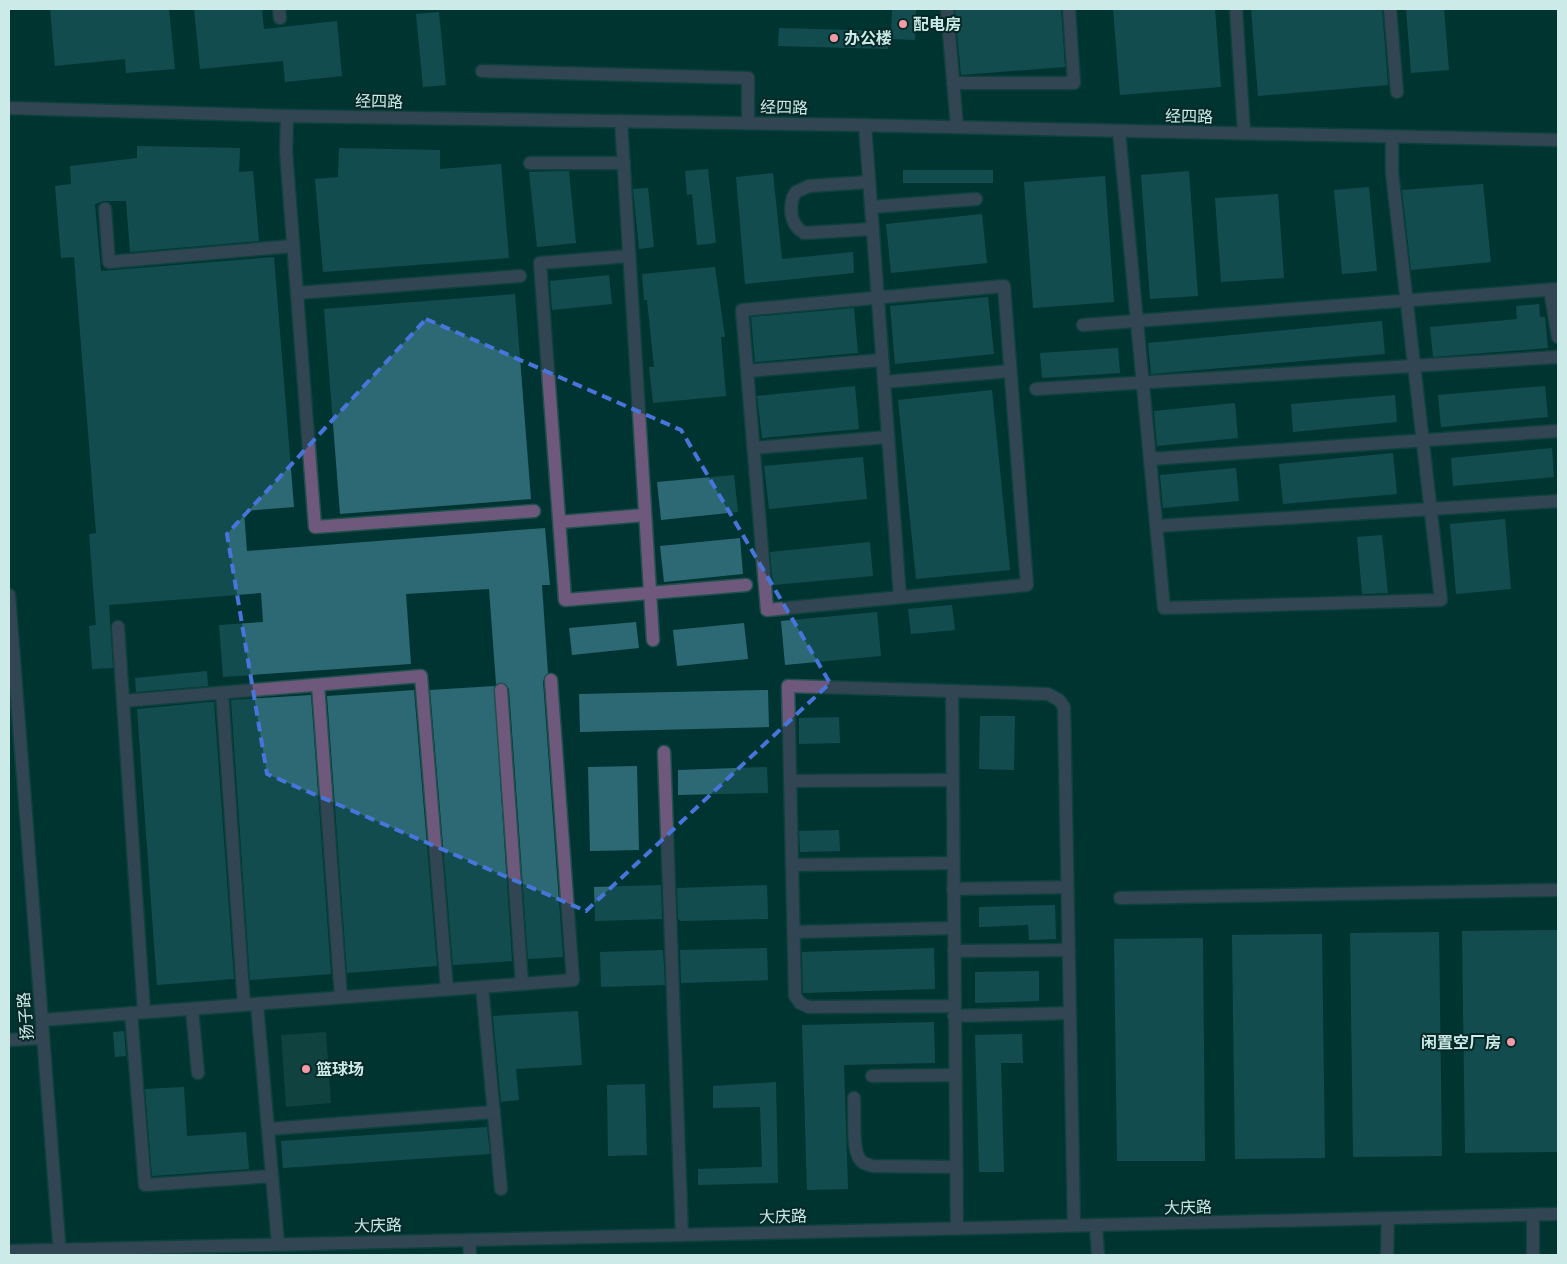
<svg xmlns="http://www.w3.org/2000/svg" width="1567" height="1264" viewBox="0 0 1567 1264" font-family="Manrope,'Noto Sans SC',sans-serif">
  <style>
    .green { fill: #255250 }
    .building { fill: #2c6974 }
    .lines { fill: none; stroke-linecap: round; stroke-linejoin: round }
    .minor-casing { stroke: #20514f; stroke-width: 15 }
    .minor { stroke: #6e597c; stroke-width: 12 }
    .marked { fill: none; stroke: #4875dc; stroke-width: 4; stroke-dasharray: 10 6; stroke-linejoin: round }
    .poi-dot { fill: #f49aa6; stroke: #062827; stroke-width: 2 }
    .labels { text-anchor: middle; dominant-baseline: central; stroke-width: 4; stroke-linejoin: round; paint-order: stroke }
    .poi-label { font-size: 16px; font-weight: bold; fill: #cbeae8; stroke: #062827; text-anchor: start }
    .street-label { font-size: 16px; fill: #cbeae8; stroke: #062827 }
  </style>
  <rect width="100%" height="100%" fill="#003432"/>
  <path class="green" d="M326 1032 331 1103 286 1107 281 1035Z"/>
  <g class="building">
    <path d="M50 9H169L175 69 126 73 125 59 55 66Z"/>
    <path d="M194 9H262L264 29 337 21 342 76 285 82 283 61 200 69Z"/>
    <path d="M892 9H916L915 40 891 39Z"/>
    <path d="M955 9H1061L1065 67 961 75Z"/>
    <path d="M1113 9H1215L1221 87 1120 95Z"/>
    <path d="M1251 9H1382L1388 85 1258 96Z"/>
    <path d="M1406 9H1444L1449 70 1411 73Z"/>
    <path d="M439 12 446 85 423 87 416 14Z"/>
    <path d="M779 28 889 31 888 49 778 46Z"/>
    <path d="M137 146 240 148 239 172 253 171 259 241 130 252 126 201H104L95 204 101 271 274 257 294 507 244 511 247 551 545 528 550 585H542L548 673 543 681 563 957 528 959 509 689 504 683 496 684 489 589 406 594 411 664 223 677 219 625 263 622 261 593 109 605 113 668 92 669 89 626 96 625 89 534 96 533 74 257 61 258 55 186 71 184 70 166 137 158Z"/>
    <path d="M339 148 440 150V169L501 164 509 258 323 272 315 179 338 177Z"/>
    <path d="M708 169 716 243 697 245 692 194 687 195 685 171Z"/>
    <rect x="903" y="170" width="90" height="13"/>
    <path d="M569 171 576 243 537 247 529 172Z"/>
    <path d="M1189 171 1198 296 1150 299 1141 175Z"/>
    <path d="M773 173 782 259 853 252 854 273 745 284 736 177Z"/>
    <path d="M1105 176 1114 302 1033 308 1024 182Z"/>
    <path d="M1483 184 1491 262 1411 270 1402 190Z"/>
    <path d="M1369 187 1377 271 1342 274 1334 190Z"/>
    <path d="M648 188 654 247 639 249 633 189Z"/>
    <path d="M1278 194 1284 278 1221 282 1215 198Z"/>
    <path d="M982 214 987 263 891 273 886 224Z"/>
    <path d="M715 267 725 337H721L726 396 653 403 649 367H654L647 300H644L642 274Z"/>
    <path d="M609 275 612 304 552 310 550 281Z"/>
    <path d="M515 294 531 499 340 514 324 309Z"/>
    <path d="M988 297 994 354 895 364 890 306Z"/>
    <path d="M1539 304 1540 317H1545L1548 348 1433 357 1430 327 1517 319 1516 306Z"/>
    <path d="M854 308 858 353 755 362 751 317Z"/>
    <path d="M1382 321 1385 354 1151 374 1148 343Z"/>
    <path d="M1118 348 1120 373 1042 378 1040 353Z"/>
    <path d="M855 386 859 429 762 438 757 396Z"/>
    <path d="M1545 386 1548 417 1441 427 1438 395Z"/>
    <path d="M992 390 1010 570 916 579 898 400Z"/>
    <path d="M1395 395 1397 422 1293 432 1291 404Z"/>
    <path d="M1235 403 1238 438 1157 446 1154 411Z"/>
    <path d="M1552 448 1554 477 1453 486 1451 458Z"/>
    <path d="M1393 453 1397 494 1283 504 1279 464Z"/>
    <path d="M863 457 867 499 769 509 764 466Z"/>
    <path d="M1236 468 1239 501 1163 508 1160 475Z"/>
    <path d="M734 475 738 512 661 520 657 482Z"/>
    <path d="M1505 519 1511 589 1456 594 1450 524Z"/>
    <path d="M1382 535 1388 593 1362 594 1357 537Z"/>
    <path d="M740 538 743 574 664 582 660 546Z"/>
    <path d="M870 542 873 576 773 585 770 552Z"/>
    <path d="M952 605 955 630 911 634 908 609Z"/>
    <path d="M877 612 881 656 785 665 781 621Z"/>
    <path d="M636 622 639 648 572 655 569 628Z"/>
    <path d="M744 623 748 659 677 666 673 630Z"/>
    <path d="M207 671 208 686 136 692 135 678Z"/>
    <path d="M494 686 512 961 453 965 430 690Z"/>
    <path d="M414 690 437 966 347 973 327 696Z"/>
    <path d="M768 690 769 727 580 732 579 694Z"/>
    <path d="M311 695 331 974 250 980 231 700Z"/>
    <path d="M210 702H214L234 979 157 985 137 709Z"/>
    <path d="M980 716H1015L1014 770 979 769Z"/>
    <path d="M839 717 840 743 799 744V718Z"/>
    <path d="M637 766 639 850 590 851 588 767Z"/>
    <path d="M767 767 768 793 678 795V770Z"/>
    <path d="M839 830 840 851 800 852 799 831Z"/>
    <path d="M661 885 662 919 595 921 594 887Z"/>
    <path d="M767 885 768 919 681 921 678 919 677 888Z"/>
    <path d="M1055 905 1056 939 1029 940 1028 925 979 927V907Z"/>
    <path d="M1558 930V1152L1465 1153 1462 931Z"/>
    <path d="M1439 932 1442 1156 1353 1157 1350 933Z"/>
    <path d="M1322 934 1325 1158 1235 1159 1232 935Z"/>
    <path d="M1203 938 1205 1161H1117L1114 939Z"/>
    <path d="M767 948 768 980 681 983 680 950Z"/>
    <path d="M934 948 935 989 803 993 802 952Z"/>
    <path d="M663 950 665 985 601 987 600 952Z"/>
    <path d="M1039 971V1001L975 1003V972Z"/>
    <path d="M578 1011 582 1065 516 1069 519 1100 501 1102 493 1016Z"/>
    <path d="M934 1022 935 1063 844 1065 848 1189 807 1190 802 1025Z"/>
    <path d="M124 1031 126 1056 115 1057 113 1032Z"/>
    <path d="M1022 1034 1023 1063H1001L1004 1172H979L975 1035Z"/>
    <path d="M776 1082 778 1183 698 1185V1169L762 1167 760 1107 713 1108V1086Z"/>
    <path d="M645 1084 647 1155 608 1156 607 1085Z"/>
    <path d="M184 1087 187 1136 246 1132 249 1169 152 1176 145 1089Z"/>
    <path d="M487 1127 490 1154 283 1168 281 1141Z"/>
  </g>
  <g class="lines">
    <g class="minor-casing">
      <g id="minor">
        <path d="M279 9 280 18"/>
        <path d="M947 9 957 127"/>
        <path d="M1236 9 1244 133"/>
        <path d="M1390 9 1397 92"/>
        <path d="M482 71 748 78V123"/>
        <path d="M953 83H1074L1069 9"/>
        <path d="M9 108 287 116 856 125 1558 140"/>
        <path d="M287 116 286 151 315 527 534 511"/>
        <path d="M621 121 653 640"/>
        <path d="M865 125 900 597"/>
        <path d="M1119 131 1164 608 1441 600 1392 173V137"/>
        <path d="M530 163H624"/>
        <path d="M869 182 809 186 796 192 793 197C789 211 791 225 804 233L873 229"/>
        <path d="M871 207 976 199"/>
        <path d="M105 209 109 262 293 246"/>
        <path d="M629 256 540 263 565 600 746 585"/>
        <path d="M1004 286 1027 585 767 610 742 310Z"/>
        <path d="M1550 290 1558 337"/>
        <path d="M297 293 520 276"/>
        <path d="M1083 325 1558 289"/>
        <path d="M747 371 882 360"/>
        <path d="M884 382 1010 371"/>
        <path d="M1036 389 1558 357"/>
        <path d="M754 448 888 437"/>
        <path d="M1150 459 1558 431"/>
        <path d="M560 522 645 515"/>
        <path d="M1157 526 1558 501"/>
        <path d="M9 595 60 1255"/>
        <path d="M118 627 144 1012"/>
        <path d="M318 685 341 997"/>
        <path d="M501 690 522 984"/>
        <path d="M952 691 1048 694 1059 700 1064 707 1074 1225"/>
        <path d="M222 693 244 1005"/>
        <path d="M123 701 421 676 447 989"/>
        <path d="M664 752 682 1235"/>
        <path d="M790 781 952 780"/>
        <path d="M792 865 953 863"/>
        <path d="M953 889 1067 887"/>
        <path d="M1120 898 1558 890"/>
        <path d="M794 932 953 928"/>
        <path d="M954 951 1069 950"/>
        <path d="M482 987 501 1189"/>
        <path d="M257 1004 278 1244"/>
        <path d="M954 1006 809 1007 800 1003 795 996 788 686 952 691 957 1228"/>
        <path d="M192 1009 198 1073"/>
        <path d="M131 1013 145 1185 272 1176"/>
        <path d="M954 1016 1070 1013"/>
        <path d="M42 1020 573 980 551 680"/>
        <path d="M9 1040 43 1038"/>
        <path d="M872 1076 955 1075"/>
        <path d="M854 1098C855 1112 852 1147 859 1158 862 1164 867 1164 873 1166L956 1167"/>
        <path d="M268 1129 494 1112"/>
        <path d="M1096 1225 1098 1255"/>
        <path d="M469 1240 470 1255"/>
        <path d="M9 1251 1558 1214"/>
        <path d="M1387 1255 1388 1218"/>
        <path d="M1533 1255V1215"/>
      </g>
    </g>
    <use href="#minor" class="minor"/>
  </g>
  <path d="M0 0H1567V1264H0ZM426 319 681 430 830 683 586 911 267 774 227 534Z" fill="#003432" fill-opacity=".55" fill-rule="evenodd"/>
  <path class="marked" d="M426 319 681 430 830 683 586 911 267 774 227 534Z"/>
  <g class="poi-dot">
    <circle cx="903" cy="24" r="5"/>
    <circle cx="834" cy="38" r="5"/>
    <circle cx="1511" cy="1042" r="5"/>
    <circle cx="306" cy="1069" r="5"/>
  </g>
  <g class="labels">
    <g class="poi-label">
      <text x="913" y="24">配电房</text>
      <text x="844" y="38">办公楼</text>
      <text x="1501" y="1042" text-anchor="end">闲置空厂房</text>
      <text x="316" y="1069">篮球场</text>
    </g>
    <g class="street-label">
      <text transform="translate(379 101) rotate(1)">经四路</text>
      <text transform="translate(784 107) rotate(1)">经四路</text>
      <text transform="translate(1189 116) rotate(1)">经四路</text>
      <text transform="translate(25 1016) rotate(-95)">扬子路</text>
      <text transform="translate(1188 1207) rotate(-1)">大庆路</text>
      <text transform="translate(783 1216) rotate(-1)">大庆路</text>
      <text transform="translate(378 1225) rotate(-1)">大庆路</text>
    </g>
  </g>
  <rect width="1567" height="1264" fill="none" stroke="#cbeae8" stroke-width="20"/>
</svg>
